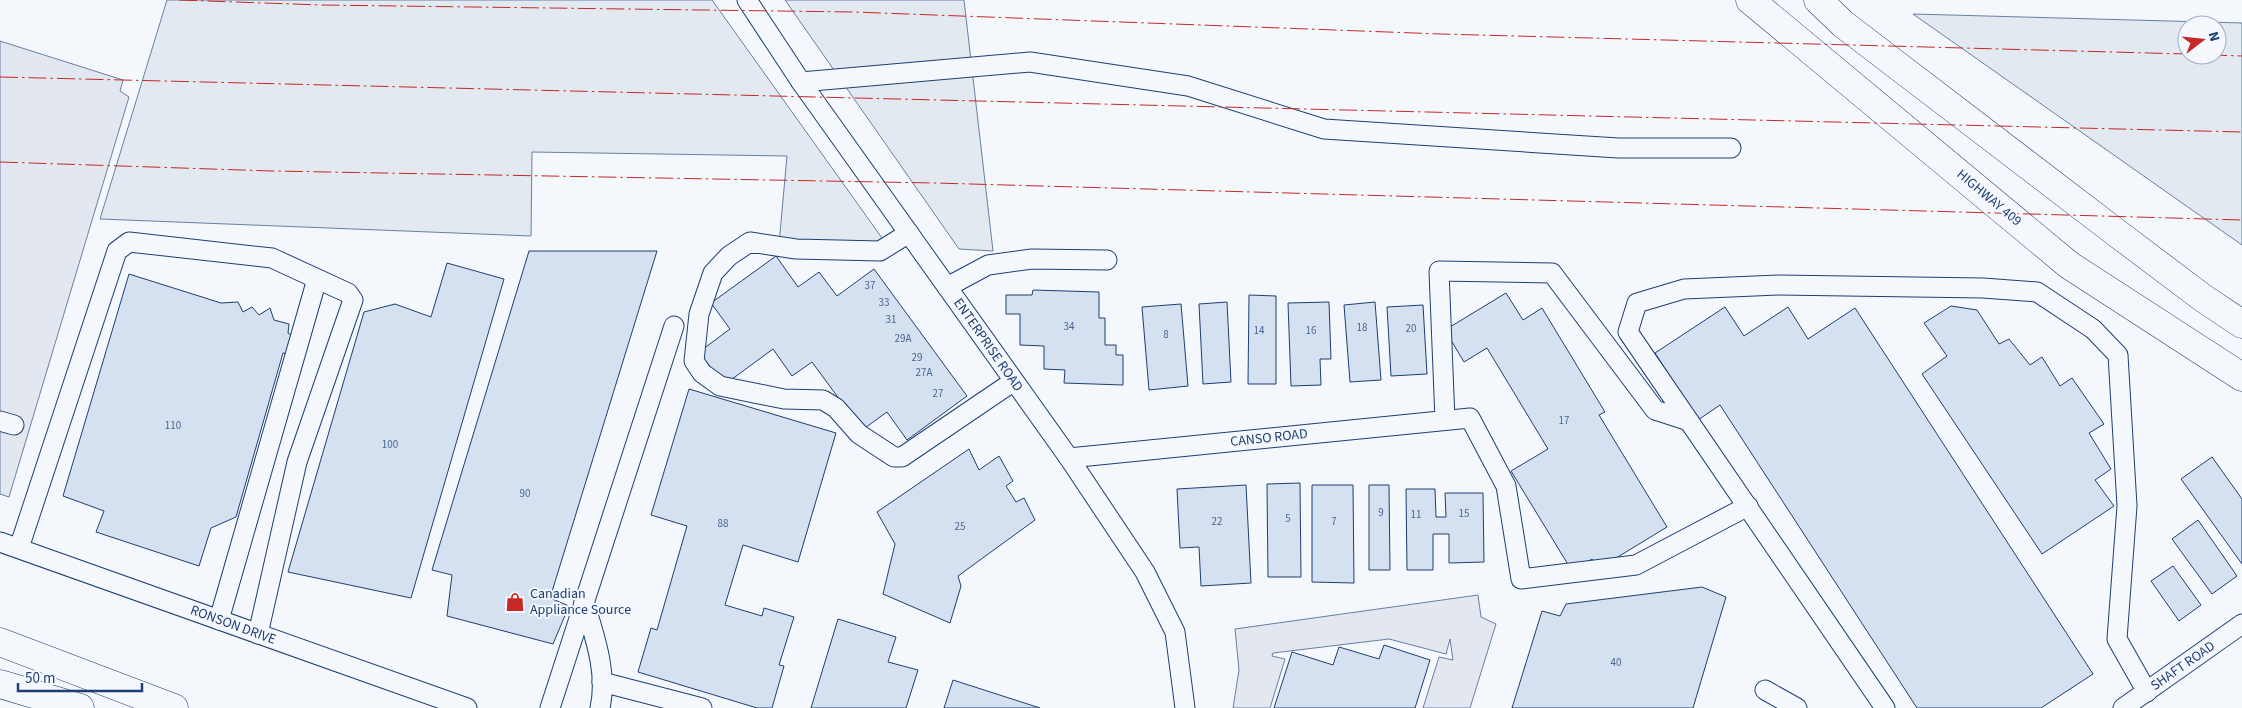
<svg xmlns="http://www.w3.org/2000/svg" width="2242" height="708" viewBox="0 0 2242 708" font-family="'Source Sans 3',sans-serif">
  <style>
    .green { fill: #e3e9f0; stroke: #687fa3; fill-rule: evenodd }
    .parking { fill: #e3e8f0; stroke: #687fa3 }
    .building { fill: #d5e0f0; stroke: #1d3f73 }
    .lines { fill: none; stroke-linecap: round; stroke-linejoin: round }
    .minor-casing { stroke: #1d3f73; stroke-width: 21 }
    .highway-casing { stroke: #1d3f73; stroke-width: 29 }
    .minor { stroke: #f4f7fb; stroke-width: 19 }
    .highway { stroke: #f4f7fb; stroke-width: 28 }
    .power { stroke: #c62828; stroke-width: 1; stroke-dasharray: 18 4 2.5 4; stroke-linecap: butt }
    .labels { text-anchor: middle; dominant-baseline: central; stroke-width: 4; stroke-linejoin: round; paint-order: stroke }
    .number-label { font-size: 11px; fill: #4b6792 }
    .street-label { font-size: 14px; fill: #1d3f73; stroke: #f4f7fb }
    .poi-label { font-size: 14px; fill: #1d3f73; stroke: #f4f7fb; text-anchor: start }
  </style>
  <rect width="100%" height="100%" fill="#f4f7fb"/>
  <g class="green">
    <path d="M167 0H712L887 245 779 244 787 156 532 152 531 236 100 219Z"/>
    <path d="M785 0H964L993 251 959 249Z"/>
    <path d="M1913 14 2242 23V245ZM2187 25H2217V55H2187Z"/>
  </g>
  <g class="parking">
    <path d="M0 41 123 80 120 91 129 97 9 497 0 494Z"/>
    <path d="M1478 595 1481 617 1496 624 1470 708H1423L1439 657 1453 660 1450 639 1446 654 1389 639 1273 653 1272 656 1285 659 1270 708H1233L1239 670 1235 629Z"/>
  </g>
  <g class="building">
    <path d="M529 251H657L550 598 569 606 553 644 447 616 452 575 432 570Z"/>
    <path d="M776 256 798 287 819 272 837 296 874 269 967 396 907 440 887 412 862 430 812 362 792 376 773 349 724 385 699 352 730 329 711 303Z"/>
    <path d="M447 263 504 279 411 598 288 572 364 312 395 304 431 317Z"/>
    <path d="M129 274 221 303 238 302 243 312 252 307 259 315 270 308 274 320 289 324 288 333 296 338 291 354 283 353 236 517 211 528 199 566 96 532 104 511 63 496Z"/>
    <path d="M1033 290 1099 292V318H1105V345H1116V355H1123V385L1064 383 1065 370 1044 369V346L1020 345V314H1006V295H1032Z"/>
    <path d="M1506 293 1523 320 1542 308 1605 412 1599 415 1667 527 1598 569 1592 559 1572 571 1511 471 1548 449 1487 348 1464 362 1445 330Z"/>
    <path d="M1249 295 1276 296V384H1248Z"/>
    <path d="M1227 302 1231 382 1203 384 1199 304Z"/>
    <path d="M1329 302 1331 359H1320L1321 385 1291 386 1288 303Z"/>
    <path d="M1375 302 1381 380 1350 382 1344 305Z"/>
    <path d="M1181 304 1188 386 1149 390 1142 307Z"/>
    <path d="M1423 305 1427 374 1391 376 1387 307Z"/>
    <path d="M1951 306 1977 310 1999 344 2009 339 2030 365 2042 357 2060 386 2072 378 2104 424 2089 433 2111 469 2095 480 2114 506 2042 554 1922 374 1947 356 1924 323Z"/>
    <path d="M1725 307 1744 336 1788 307 1808 339 1855 308 2093 674 2041 708H1917L1720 405 1698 420 1655 353Z"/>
    <path d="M689 389 836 433 798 562 743 545 725 605 762 616 764 608 794 617 779 665 784 666 772 708H757L638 672 651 628 657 630 687 526 651 515Z"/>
    <path d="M969 449 979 470 999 456 1013 481 1006 486 1016 502 1024 498 1035 520 958 576 961 586 950 623 883 594 895 544 877 512Z"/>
    <path d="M2212 457 2242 499V564L2181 479Z"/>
    <path d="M1300 483 1301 577H1268L1267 484Z"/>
    <path d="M1246 485 1251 583 1201 586 1199 547 1180 548 1177 489Z"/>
    <path d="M1312 485H1353L1354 583 1312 582Z"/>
    <path d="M1369 485H1389L1390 570H1369Z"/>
    <path d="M1406 489H1435L1436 517H1446L1445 493H1483L1484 562 1449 563V534H1433V570H1407Z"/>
    <path d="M2198 520 2237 576 2212 594 2172 539Z"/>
    <path d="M2173 566 2201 605 2179 621 2151 581Z"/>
    <path d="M1702 587 1726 597 1693 708H1512L1542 611 1560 616 1566 604Z"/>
    <path d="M838 619 896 637 888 662 918 670 906 708H811Z"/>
    <path d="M1384 645 1430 660 1415 708H1274L1292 652 1333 665 1339 647 1379 659Z"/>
    <path d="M953 680 1040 708H944Z"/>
  </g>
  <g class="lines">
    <g class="minor-casing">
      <g id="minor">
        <path d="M747 0 801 82 1069 458 1145 572 1175 632 1185 708"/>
        <path d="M801 82 1030 62 1188 86 1324 129 1618 148H1731"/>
        <path d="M909 233 880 251 796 249 750 242 729 256 713 273 699 314 694 361 702 373 720 386 784 399 823 400 836 408 859 434 894 457H902L1014 381"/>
        <path d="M947 287 988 265 1032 259 1107 260"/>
        <path d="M1445 420 1439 271 1552 273 1655 410 1689 421"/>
        <path d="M0 421 14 425"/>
        <path d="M1069 458 1470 418 1506 486 1521 579 1636 565 1748 506"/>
        <path d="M0 542 467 708"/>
        <path d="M19 548 117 251 129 242 272 258 348 293 353 300 297 462 258 634"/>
        <path d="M584 601C594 635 608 672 600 708"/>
        <path d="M219 620 317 279"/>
        <path d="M602 682 702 708"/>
        <path d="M1765 690 1797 708"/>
        <path d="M550 708 674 326"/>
        <path d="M1885 708 1628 332 1637 303 1684 289 1778 285 1983 288 2037 292 2093 329 2118 355 2127 506 2117 639 2147 692"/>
        <path d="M2123 708 2242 624"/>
      </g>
    </g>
    <g class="highway-casing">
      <g id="highway">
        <path d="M1750 0 2069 265 2242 377"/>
        <path d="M1818 0 1843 24 2118 234 2203 298 2242 324"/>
        <path d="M0 642 174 708"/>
        <path d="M0 684 80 708"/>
      </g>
    </g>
    <use href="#minor" class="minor"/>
    <use href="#highway" class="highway"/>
    <g class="power">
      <path d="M179 0 321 5 854 12 1441 34 2187 54"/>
      <path d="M2209 55 2242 56"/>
      <path d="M0 77 2242 132"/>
      <path d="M0 162 272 171 935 183 2242 220"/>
    </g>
  </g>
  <defs>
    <g id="shop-bare" transform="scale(1.5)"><path d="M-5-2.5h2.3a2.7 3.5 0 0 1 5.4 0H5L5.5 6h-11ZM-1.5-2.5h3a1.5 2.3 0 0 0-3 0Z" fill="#c62828" stroke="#f4f7fb" stroke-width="2.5" paint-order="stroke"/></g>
  </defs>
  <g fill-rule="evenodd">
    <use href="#shop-bare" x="515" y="602"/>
  </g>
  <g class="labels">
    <g class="number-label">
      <text x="870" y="285">37</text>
      <text x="884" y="302">33</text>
      <text x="891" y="319">31</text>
      <text x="1069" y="326">34</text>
      <text x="1362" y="327">18</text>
      <text x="1411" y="328">20</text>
      <text x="1259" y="330">14</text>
      <text x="1311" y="330">16</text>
      <text x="1166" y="334">8</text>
      <text x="903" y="338">29A</text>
      <text x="917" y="357">29</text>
      <text x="924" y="372">27A</text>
      <text x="938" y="393">27</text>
      <text x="1564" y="420">17</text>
      <text x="173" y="425">110</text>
      <text x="390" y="444">100</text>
      <text x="525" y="493">90</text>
      <text x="1381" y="512">9</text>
      <text x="1464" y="513">15</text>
      <text x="1416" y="514">11</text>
      <text x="1288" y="518">5</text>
      <text x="1217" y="521">22</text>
      <text x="1334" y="521">7</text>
      <text x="723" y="523">88</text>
      <text x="960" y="526">25</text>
      <text x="1616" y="662">40</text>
    </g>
    <g class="street-label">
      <text transform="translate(1989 198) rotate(40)">HIGHWAY 409</text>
      <text transform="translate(988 345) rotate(55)">ENTERPRISE ROAD</text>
      <text transform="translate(1269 438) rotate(-6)">CANSO ROAD</text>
      <text transform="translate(233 625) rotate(20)">RONSON DRIVE</text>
      <text transform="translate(2183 666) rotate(-35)">SHAFT ROAD</text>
    </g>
    <g class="poi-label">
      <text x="530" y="594">Canadian<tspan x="530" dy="16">Appliance Source</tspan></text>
    </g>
  </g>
  <g transform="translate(2202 40) rotate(74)"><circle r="24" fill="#f4f7fb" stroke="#9eadc5"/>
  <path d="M0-4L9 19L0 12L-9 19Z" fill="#c62828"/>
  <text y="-8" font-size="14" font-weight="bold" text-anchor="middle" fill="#1d3f73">N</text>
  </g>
  <path d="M18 683v8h124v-8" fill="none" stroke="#1d3f73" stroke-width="2.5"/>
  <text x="25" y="683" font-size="15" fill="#1d3f73" stroke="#f4f7fb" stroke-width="4" paint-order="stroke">50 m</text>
</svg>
